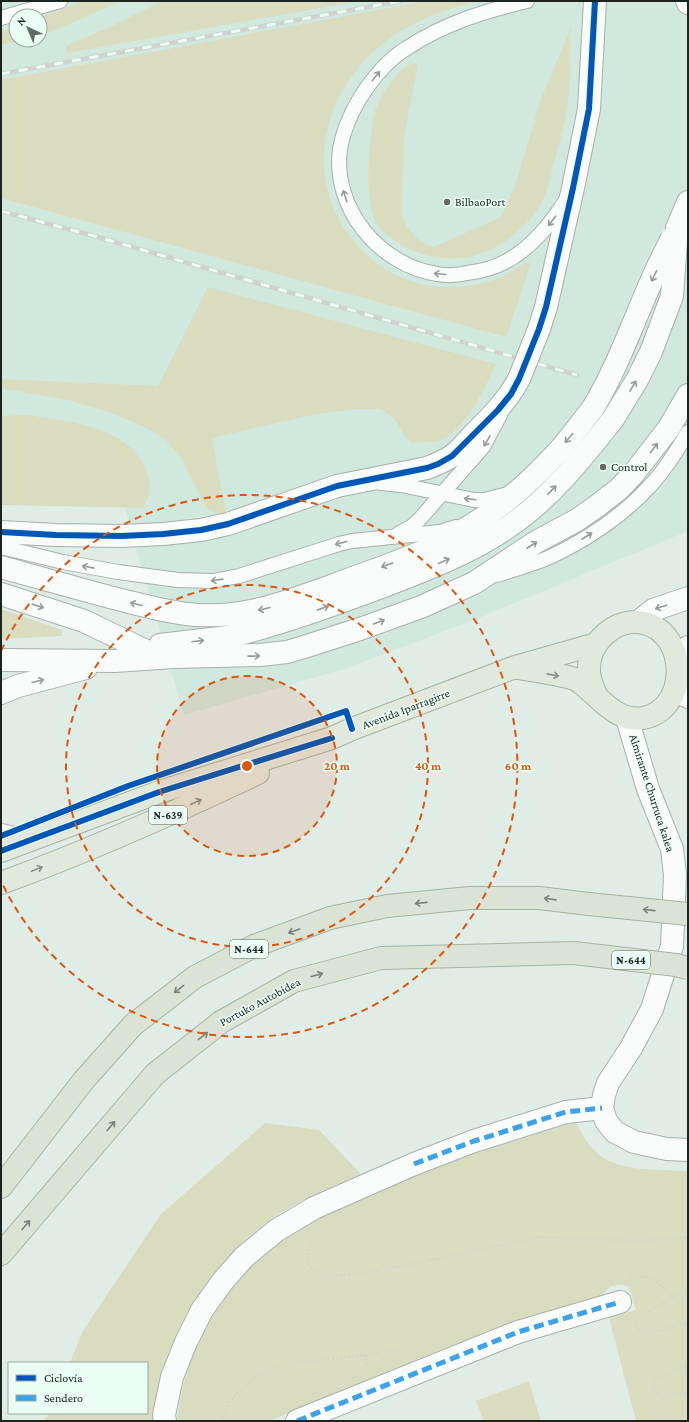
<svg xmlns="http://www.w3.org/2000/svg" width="689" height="1422" viewBox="0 0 689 1422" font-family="'Crimson Pro',serif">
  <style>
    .built { fill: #d0e8dd; fill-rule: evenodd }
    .green { fill: #dadcbf }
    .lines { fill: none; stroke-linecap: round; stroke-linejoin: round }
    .service-casing { stroke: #a7b0ac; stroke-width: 16 }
    .minor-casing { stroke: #a7b0ac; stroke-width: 24 }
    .tertiary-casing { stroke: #a7b0ac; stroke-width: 24 }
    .trunk-casing { stroke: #a5b3a1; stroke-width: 24 }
    .motorway-casing { stroke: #a5b3a1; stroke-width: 24 }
    .path { stroke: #ccd0ce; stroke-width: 2.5; stroke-dasharray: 1 3; stroke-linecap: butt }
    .service { stroke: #fafcfb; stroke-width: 14 }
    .minor { stroke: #fafcfb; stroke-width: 22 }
    .tertiary { stroke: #fafcfb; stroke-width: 22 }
    .trunk { stroke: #e1e9dc; stroke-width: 22 }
    .motorway { stroke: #dbe4d4; stroke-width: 22 }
    .rail-casing { stroke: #ced2d0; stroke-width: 4.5 }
    .rail { stroke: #ebfef5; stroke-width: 3; stroke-dasharray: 9; stroke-linecap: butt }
    .minor-bridge-casing { stroke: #a7b0ac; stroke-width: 24; stroke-linecap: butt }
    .motorway-bridge-casing { stroke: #a5b3a1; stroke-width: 24; stroke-linecap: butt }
    .minor-bridge { stroke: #fafcfb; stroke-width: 22 }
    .motorway-bridge { stroke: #dbe4d4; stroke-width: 22 }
    .quiet { stroke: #3da2ea; stroke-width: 5; stroke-dasharray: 10 5; stroke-linecap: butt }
    .cycleway-casing { stroke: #ebfef5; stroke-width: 8 }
    .cycleway { stroke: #0057b8; stroke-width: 6 }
    .oneway { stroke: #969b98 }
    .oneway2 { stroke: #889087 }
    .oneway3 { stroke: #7c847a }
    .ring { fill: none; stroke: #de560d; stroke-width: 2; stroke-dasharray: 7 5 }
    .poi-dot { fill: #616a66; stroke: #ebfef5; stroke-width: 1.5 }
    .labels { text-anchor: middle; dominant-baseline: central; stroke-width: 3; stroke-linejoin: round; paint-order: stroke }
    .shield { fill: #ebfef5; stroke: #5a6560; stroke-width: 1 }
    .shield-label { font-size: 11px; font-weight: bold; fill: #1c2420 }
    .poi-label { font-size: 12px; fill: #1c2420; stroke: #ebfef5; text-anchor: start }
    .street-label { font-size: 12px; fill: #1c2420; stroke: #ebfef5 }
    .centre { fill: #de560d; stroke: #ebfef5; stroke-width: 2 }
    .ring-label { font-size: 12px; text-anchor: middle; font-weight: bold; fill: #de560d; stroke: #ebfef5; stroke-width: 3; stroke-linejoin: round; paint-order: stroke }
  </style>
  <rect width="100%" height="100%" fill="#e0ede7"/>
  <path class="built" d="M1 1H688V531L474 620 344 669 184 715 117 480 1 471ZM16 16H40V40H16Z"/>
  <g class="green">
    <path d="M82 1H121L54 31 40 35V18Z"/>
    <path d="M162 1H360L67 53 66 46 112 26Z"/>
    <path d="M427 1H478C437 12 402 24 371 54 316 107 305 190 360 248 377 267 399 279 425 285 450 290 478 286 502 277 512 273 520 262 531 263L506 337 1 198V80Z"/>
    <path d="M16 26V40H21L1 45V31Z"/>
    <path d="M571 27C570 56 571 86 566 114 564 129 559 144 555 158 551 176 547 194 538 209 533 217 526 224 519 230 487 261 440 268 400 244 393 239 382 232 377 225 363 204 369 135 375 111 378 102 383 93 389 85 393 78 407 61 416 64L417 70 404 136 402 212C405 229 417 242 434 247L501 217 514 189 541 99Z"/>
    <path d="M208 287 496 364C486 386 465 432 440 440 432 442 421 442 412 443L406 438 394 418 380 409H358L316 414 212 438 226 514H219L209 510 202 500 180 456 165 439 143 426 109 412 68 400 1 388V379L158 386Z"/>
    <path d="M26 415C67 421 126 426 145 467 152 482 151 495 143 508L1 505V416Z"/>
    <path d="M1 609 62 630V636L1 639Z"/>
    <path d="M576 1122C581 1132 586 1142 594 1150 615 1173 659 1169 688 1171V1421H636L609 1318 636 1310 629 1287C618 1282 608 1285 602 1296L533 1316 436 1352 269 1421H177C186 1337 236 1264 309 1222 329 1211 350 1204 370 1195 437 1164 506 1143 576 1122Z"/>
    <path d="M265 1123 319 1130 361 1174C332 1187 301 1199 274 1217 209 1262 159 1342 153 1421H43L49 1413H147V1363H70L82 1332 161 1214Z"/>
    <path d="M529 1381 541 1421H484L476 1401Z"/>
  </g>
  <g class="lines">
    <g class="service-casing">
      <g id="service">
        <path d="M527 1C485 11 443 24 407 48 387 60 372 79 360 98 351 113 343 131 340 149 332 208 379 265 437 274 447 276 458 275 467 273 484 271 501 266 515 256 536 242 552 222 566 200"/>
        <path d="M1 18 60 1"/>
        <path d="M381 483 401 485 474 500H485L508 494"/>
        <path d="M398 534 411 527 419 520 483 447 500 415"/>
        <path d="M1 547 63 562 118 572 178 580 213 581 239 576 339 544 352 541 440 532 456 527"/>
        <path d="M497 575C515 569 535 564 552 556 586 540 622 516 647 489 661 475 678 449 688 432"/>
      </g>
    </g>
    <g class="minor-casing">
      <g id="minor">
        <path d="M687 1 688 3"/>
        <path d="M677 228 688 202"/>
        <path d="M539 329 546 307 573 188 589 109 595 1"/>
        <path d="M1 532 56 535 122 536 163 534 201 530 228 524 337 486 427 468C435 465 444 461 452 456 460 450 467 441 474 434 492 416 507 401 519 379"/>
        <path d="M1 567C45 579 89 592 133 603 154 608 176 614 198 615 248 618 289 601 334 585 370 571 408 560 442 542 483 521 522 491 553 457 568 442 580 424 593 408"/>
        <path d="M1 594 84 621 146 651 162 655"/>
        <path d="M160 645C177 643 194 641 211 639 219 638 228 637 235 635 284 623 332 605 379 588 423 571 469 554 508 527 550 499 582 458 613 419"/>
        <path d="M1 660 115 661 173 657 260 655 287 652 304 647 360 629 421 607 474 583 536 542 577 520 597 506 619 489 634 473 669 428 688 395"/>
        <path d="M1 693 18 686 86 668"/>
        <path d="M680 693 688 697"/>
        <path d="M627 718 648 789 672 849 675 875 672 946 652 1009 631 1048 608 1083 604 1095 602 1108 606 1121 615 1132 634 1142 667 1149 688 1150"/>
        <path d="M1 835C13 839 24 839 36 837"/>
        <path d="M165 1421 164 1415 172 1377 186 1342 202 1310 223 1281 244 1257 277 1230 314 1208 414 1164 474 1141 566 1112 602 1108"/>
        <path d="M297 1421 518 1332 620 1302"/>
      </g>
    </g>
    <g class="tertiary-casing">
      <g id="tertiary">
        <path d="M638 622 653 610 688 598"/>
        <path d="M685 660 688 647"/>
      </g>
    </g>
    <g class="trunk-casing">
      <g id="trunk">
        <path d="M518 668C536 671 558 674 575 679 579 681 583 685 587 688 603 702 619 722 643 718 689 710 689 634 644 623 615 617 587 643 589 672 590 682 593 689 598 698"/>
        <path d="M1 851 159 792 332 738 352 729 515 667 596 644"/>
        <path d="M1 883C89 851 174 813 258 773"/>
      </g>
    </g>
    <g class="motorway-casing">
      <g id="motorway">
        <path d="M1 1187 84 1080 133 1025 195 977 254 946 330 918 387 906 470 898H539L589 904"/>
        <path d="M1 1254 155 1074 221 1022 294 981 381 958 574 953"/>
      </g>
    </g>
    <g class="path">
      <path d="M311 1242 306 1255 309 1266 318 1274 327 1276 354 1274 418 1263 538 1237 640 1241 688 1237"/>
      <path d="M630 1277C652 1274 659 1282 672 1298"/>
      <path d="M645 1313 688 1289"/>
      <path d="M636 1322C637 1330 640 1332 647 1334L688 1322"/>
      <path d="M366 1355 367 1364"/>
      <path d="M688 1364 658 1378 654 1383 652 1389C660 1401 676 1394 688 1392"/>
      <path d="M222 1421C227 1392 264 1369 291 1363 303 1361 315 1361 327 1359 351 1357 374 1354 397 1350"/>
    </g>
    <use href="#service" class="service"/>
    <use href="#minor" class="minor"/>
    <use href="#tertiary" class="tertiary"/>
    <use href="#trunk" class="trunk"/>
    <use href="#motorway" class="motorway"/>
    <g class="rail-casing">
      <g id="rail">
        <path d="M1 74 401 1"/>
        <path d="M1 211 94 236 577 375"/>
      </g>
    </g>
    <use href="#rail" class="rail"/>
    <g class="minor-bridge-casing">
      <g id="minor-bridge">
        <path d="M519 379 539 329"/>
        <path d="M593 408C617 368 632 325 651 282 657 267 665 253 672 238"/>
        <path d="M613 419 637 380 651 352 672 296 677 228"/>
      </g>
    </g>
    <g class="motorway-bridge-casing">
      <g id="motorway-bridge">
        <path d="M589 904 688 914"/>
        <path d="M574 953 676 965 688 968"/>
      </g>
    </g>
    <use href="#minor-bridge" class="minor-bridge"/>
    <use href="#motorway-bridge" class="motorway-bridge"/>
    <g class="quiet">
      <path d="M414 1164 474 1141 566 1112 602 1108"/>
      <path d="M297 1421 518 1332 620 1302"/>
    </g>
    <g class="cycleway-casing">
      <g id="cycleway">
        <path d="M1 532 56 535 122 536 163 534 201 530 228 524 337 486 427 468 438 464 452 456 498 410 511 394 519 379 539 329 546 307 573 188 589 109 595 1"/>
        <path d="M1 836 128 786 346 711 352 729"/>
        <path d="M1 851 159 792 332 738"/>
      </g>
    </g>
    <use href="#cycleway" class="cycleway"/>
  </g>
  <defs><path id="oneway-shaft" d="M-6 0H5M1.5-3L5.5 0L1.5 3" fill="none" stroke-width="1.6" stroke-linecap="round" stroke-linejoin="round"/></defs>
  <g class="oneway">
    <use href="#oneway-shaft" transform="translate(376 76) rotate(-51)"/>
    <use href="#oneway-shaft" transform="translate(345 196) rotate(-108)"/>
    <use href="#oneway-shaft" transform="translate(552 221) rotate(127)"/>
    <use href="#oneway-shaft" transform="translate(440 274) rotate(-175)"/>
    <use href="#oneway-shaft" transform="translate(654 276) rotate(116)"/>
    <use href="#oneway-shaft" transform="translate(633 386) rotate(-59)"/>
    <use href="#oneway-shaft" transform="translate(569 438) rotate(130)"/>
    <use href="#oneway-shaft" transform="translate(487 441) rotate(120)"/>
    <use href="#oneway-shaft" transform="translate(654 448) rotate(-53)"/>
    <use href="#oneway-shaft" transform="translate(552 490) rotate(-46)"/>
    <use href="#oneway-shaft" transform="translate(470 499) rotate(-173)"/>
    <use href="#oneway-shaft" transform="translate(587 536) rotate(-33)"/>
    <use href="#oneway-shaft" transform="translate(341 543) rotate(165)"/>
    <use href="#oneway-shaft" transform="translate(532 545) rotate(-33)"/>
    <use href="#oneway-shaft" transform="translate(444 561) rotate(-24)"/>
    <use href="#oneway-shaft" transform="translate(387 565) rotate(160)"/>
    <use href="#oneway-shaft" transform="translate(88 567) rotate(-169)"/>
    <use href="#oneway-shaft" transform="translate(217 580) rotate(172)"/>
    <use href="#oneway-shaft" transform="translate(136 604) rotate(-166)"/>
    <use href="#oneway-shaft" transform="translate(38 606) rotate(18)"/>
    <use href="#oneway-shaft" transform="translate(661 607) rotate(162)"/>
    <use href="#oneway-shaft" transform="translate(323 608) rotate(-19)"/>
    <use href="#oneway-shaft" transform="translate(264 609) rotate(166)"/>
    <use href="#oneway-shaft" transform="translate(379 622) rotate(-20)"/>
    <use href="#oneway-shaft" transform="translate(198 641) rotate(-7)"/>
    <use href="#oneway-shaft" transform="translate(254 656) rotate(-1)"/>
    <use href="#oneway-shaft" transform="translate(38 681) rotate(-15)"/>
  </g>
  <g class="oneway2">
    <use href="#oneway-shaft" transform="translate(553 675) rotate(11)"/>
    <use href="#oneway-shaft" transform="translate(196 802) rotate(-25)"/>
    <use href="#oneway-shaft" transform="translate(37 869) rotate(-22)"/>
  </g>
  <g class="oneway3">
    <use href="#oneway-shaft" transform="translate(550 899) rotate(-172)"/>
    <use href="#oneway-shaft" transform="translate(421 903) rotate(174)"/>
    <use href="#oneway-shaft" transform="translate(649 910) rotate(-174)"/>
    <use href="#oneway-shaft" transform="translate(294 931) rotate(160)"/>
    <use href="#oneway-shaft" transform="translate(317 975) rotate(-15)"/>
    <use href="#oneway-shaft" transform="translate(179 989) rotate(142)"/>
    <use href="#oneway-shaft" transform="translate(203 1036) rotate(-38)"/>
    <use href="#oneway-shaft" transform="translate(111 1126) rotate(-50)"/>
    <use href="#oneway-shaft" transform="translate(26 1225) rotate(-49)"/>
  </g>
  <circle cx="247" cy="766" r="90" fill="#de560d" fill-opacity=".12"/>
  <g class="ring">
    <circle cx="247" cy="766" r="90"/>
    <circle cx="247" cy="766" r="181"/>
    <path d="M1 651A271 271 0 1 1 1 881"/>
  </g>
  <g class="poi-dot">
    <circle cx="447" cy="202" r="4"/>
    <circle cx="603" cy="467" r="4"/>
  </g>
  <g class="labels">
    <g class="shield">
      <rect x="149" y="806" width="38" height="18" rx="3"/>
      <rect x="230" y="940" width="38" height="18" rx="3"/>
      <rect x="612" y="951" width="38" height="18" rx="3"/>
    </g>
    <g class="shield-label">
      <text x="168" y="815">N-639</text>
      <text x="249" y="949">N-644</text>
      <text x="631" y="960">N-644</text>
    </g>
    <g class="poi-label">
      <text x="455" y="202">BilbaoPort</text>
      <text x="611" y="467">Control</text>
    </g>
    <g class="street-label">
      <text transform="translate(406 709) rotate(-21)">Avenida Iparragirre</text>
      <text transform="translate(652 793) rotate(72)">Almirante Churruca kalea</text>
      <text transform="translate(260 1002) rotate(-28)">Portuko Autobidea</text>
    </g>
  </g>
  <circle cx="247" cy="766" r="6" class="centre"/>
  <g class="ring-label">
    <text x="337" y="770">20 m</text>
    <text x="428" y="770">40 m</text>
    <text x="518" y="770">60 m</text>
  </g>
  <rect width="689" height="1422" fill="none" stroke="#1c2420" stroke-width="4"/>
  <rect x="8" y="1362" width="140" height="52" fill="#ebfef5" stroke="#98a7a0"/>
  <rect x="16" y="1375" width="20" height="6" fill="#0057b8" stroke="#98a7a0"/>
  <text x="44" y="1382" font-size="12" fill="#1c2420">Ciclovía</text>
  <rect x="16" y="1395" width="20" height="6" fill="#3da2ea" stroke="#98a7a0"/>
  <text x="44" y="1402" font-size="12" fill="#1c2420">Sendero</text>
  <g transform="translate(28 28) rotate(316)"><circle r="19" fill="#ebfef5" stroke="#98a7a0"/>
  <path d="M0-3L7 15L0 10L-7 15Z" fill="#616a66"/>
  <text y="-6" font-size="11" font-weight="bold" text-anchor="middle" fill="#1c2420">N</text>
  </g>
</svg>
